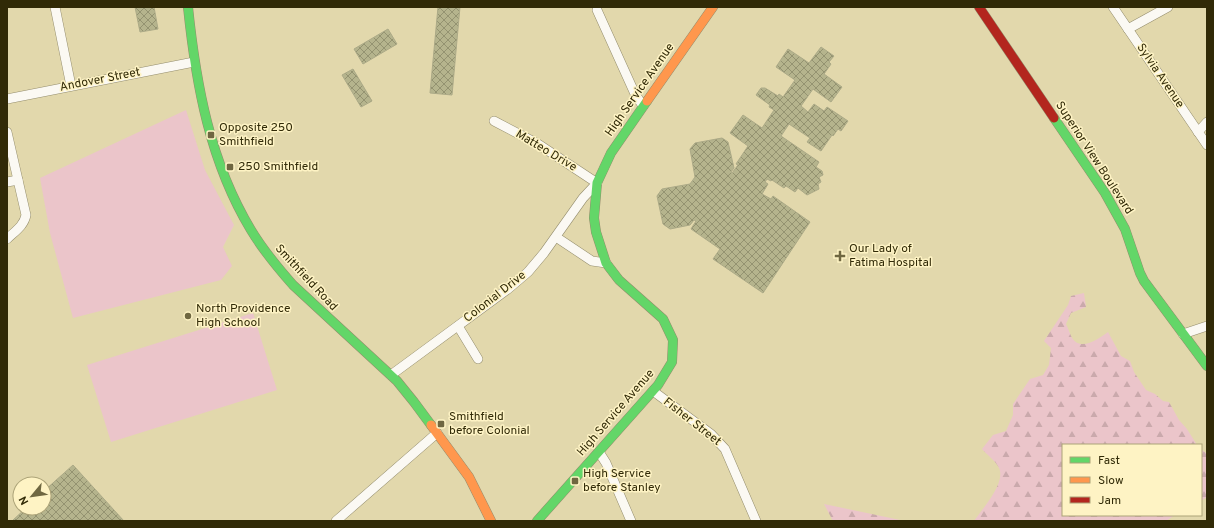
<svg xmlns="http://www.w3.org/2000/svg" width="1214" height="528" viewBox="0 0 1214 528" font-family="Overpass,sans-serif">
  <style>
    .forest { fill: url(#forest-firs) }
    .green { fill: #ebc5ca }
    .building { fill: url(#building-cross-hatch); stroke: #acaa87 }
    .lines { fill: none; stroke-linecap: round; stroke-linejoin: round }
    .street-casing { stroke: #948d6d; stroke-width: 10 }
    .fast-casing { stroke: #948d6d; stroke-width: 10 }
    .slow-casing { stroke: #948d6d; stroke-width: 10 }
    .jam-casing { stroke: #948d6d; stroke-width: 10 }
    .street { stroke: #fbf9f3; stroke-width: 9 }
    .fast { stroke: #63d668; stroke-width: 9 }
    .slow { stroke: #ff974d; stroke-width: 9 }
    .jam { stroke: #b3261e; stroke-width: 9 }
    .poi-dot { fill: #6f6741; stroke: #fef3c4; stroke-width: 1.5 }
    .labels { text-anchor: middle; dominant-baseline: central; stroke-width: 3; stroke-linejoin: round; paint-order: stroke }
    .street-label { font-size: 12px; fill: #312a07; stroke: #fef3c4 }
    .poi-label { font-size: 12px; fill: #312a07; stroke: #fef3c4; text-anchor: start }
  </style>
  <defs>
    <pattern id="forest-firs" width="22" height="20" patternUnits="userSpaceOnUse"><rect width="22" height="20" fill="#ebc5ca"/><path d="M5 1l3.5 6h-7zM16 11l3.5 6h-7z" fill="#caa9ac"/></pattern>
    <pattern id="building-cross-hatch" width="8" height="8" patternUnits="userSpaceOnUse"><rect width="8" height="8" fill="#b5b48d"/><path d="M0 0l8 8M0 8l8-8" fill="none" stroke="#949371"/></pattern>
  </defs>
  <rect width="100%" height="100%" fill="#e2d8ac"/>
  <g class="forest">
    <path d="M1084 293 1086 307 1071 313 1066 324C1068 328 1070 334 1072 338 1081 352 1100 338 1108 332L1121 356 1130 361 1134 372 1146 390 1155 394 1163 401 1169 402 1179 420 1187 429 1197 445H1063V515H1175L1166 521H974C983 508 1006 483 999 468 996 461 987 455 982 449L993 435 1006 431 1013 415V404L1030 379 1043 375 1049 365 1051 348 1044 341 1068 305 1071 296Z"/>
    <path d="M1201 449 1207 454V497L1201 501Z"/>
    <path d="M824 504 905 521H833Z"/>
  </g>
  <g class="green">
    <path d="M186 110 205 170 234 225 223 247 232 266 221 280 73 318 50 233 40 178Z"/>
    <path d="M253 313 277 390 111 442 87 365Z"/>
  </g>
  <g class="building">
    <path d="M135 7H154L158 29 140 32Z"/>
    <path d="M438 7H460L452 95 430 93Z"/>
    <path d="M388 29 397 44 363 64 354 49Z"/>
    <path d="M821 47 834 56 829 62 831 64 824 74 842 87 831 102 813 89 801 106 808 112 814 104 824 111 827 107 848 121 841 131 838 129 833 136 832 135 821 151 807 142 810 138 789 124 781 136 819 162 816 167 822 171 823 175 819 177 821 182 818 184 819 189 807 195 798 188 795 192 786 186 784 188 772 180 771 181 767 179 765 182 768 184 762 194 771 199 773 196 810 222 763 293 713 259 720 249 691 229 696 221 694 220 690 225 670 229 663 224 657 196 662 189 690 184 695 177 690 149 695 143 722 138 728 142 734 168 731 172 732 173 738 165 736 164 748 146 730 133 743 115 762 128 774 110 769 107 770 105 756 95 761 88H765L778 96 779 94 783 97 795 80 776 67 788 49 809 63Z"/>
    <path d="M353 69 372 101 361 107 342 75Z"/>
    <path d="M73 465 124 521H12L26 508H44V491Z"/>
  </g>
  <g class="lines">
    <g class="street-casing">
      <g id="street">
        <path d="M55 7 71 86"/>
        <path d="M1113 7 1207 145"/>
        <path d="M597 10 635 94 643 106"/>
        <path d="M1128 29 1168 7"/>
        <path d="M7 99 194 62"/>
        <path d="M7 132 26 215C24 226 14 232 7 239"/>
        <path d="M1198 132 1207 122"/>
        <path d="M7 182 18 180"/>
        <path d="M556 237 592 261 606 263"/>
        <path d="M458 326 478 359"/>
        <path d="M1183 334 1207 326"/>
        <path d="M391 375 508 289 528 272 544 253 583 198 597 183 538 144 494 121"/>
        <path d="M653 391 711 434 725 449 756 521"/>
        <path d="M599 452 606 463 631 521"/>
        <path d="M336 521 437 433"/>
      </g>
    </g>
    <g class="fast-casing">
      <g id="fast">
        <path d="M188 7C196 85 210 162 251 230 263 250 278 268 293 285L397 381 414 402 431 425"/>
        <path d="M1054 118 1105 193 1125 229 1140 273 1144 281 1207 366"/>
        <path d="M537 521 658 385 672 362 673 340 663 319 619 280 606 263 596 232 594 218 597 183 611 153 647 101"/>
      </g>
    </g>
    <g class="slow-casing">
      <g id="slow">
        <path d="M647 101 713 7"/>
        <path d="M431 425 469 477 491 521"/>
      </g>
    </g>
    <g class="jam-casing">
      <path id="jam" d="M979 7 1054 118"/>
    </g>
    <use href="#street" class="street"/>
    <use href="#fast" class="fast"/>
    <use href="#slow" class="slow"/>
    <use href="#jam" class="jam"/>
  </g>
  <g class="poi-dot">
    <rect x="207" y="131" width="8" height="8" rx="2"/>
    <rect x="226" y="163" width="8" height="8" rx="2"/>
    <path d="M838 250h4v4h4v4h-4v4h-4v-4h-4v-4h4z"/>
    <circle cx="188" cy="316" r="4"/>
    <rect x="437" y="420" width="8" height="8" rx="2"/>
    <rect x="571" y="477" width="8" height="8" rx="2"/>
  </g>
  <g class="labels">
    <g class="street-label">
      <text transform="translate(1160 76) rotate(56)">Sylvia Avenue</text>
      <text transform="translate(100 80) rotate(-11)">Andover Street</text>
      <text transform="translate(640 90) rotate(-55)">High Service Avenue</text>
      <text transform="translate(546 151) rotate(31)">Matteo Drive</text>
      <text transform="translate(1094 158) rotate(57)">Superior View Boulevard</text>
      <text transform="translate(306 278) rotate(47)">Smithfield Road</text>
      <text transform="translate(495 297) rotate(-38)">Colonial Drive</text>
      <text transform="translate(616 413) rotate(-49)">High Service Avenue</text>
      <text transform="translate(692 422) rotate(38)">Fisher Street</text>
    </g>
    <g class="poi-label">
      <text x="219" y="128">Opposite 250<tspan x="219" dy="14">Smithfield</tspan></text>
      <text x="238" y="167">250 Smithfield</text>
      <text x="849" y="249">Our Lady of<tspan x="849" dy="14">Fatima Hospital</tspan></text>
      <text x="196" y="309">North Providence<tspan x="196" dy="14">High School</tspan></text>
      <text x="449" y="417">Smithfield<tspan x="449" dy="14">before Colonial</tspan></text>
      <text x="583" y="474">High Service<tspan x="583" dy="14">before Stanley</tspan></text>
    </g>
  </g>
  <rect width="1214" height="528" fill="none" stroke="#312a07" stroke-width="16"/>
  <rect x="1062" y="444" width="140" height="72" fill="#fef3c4" stroke="#aca378"/>
  <rect x="1070" y="457" width="20" height="6" fill="#63d668" stroke="#aca378"/>
  <text x="1098" y="464" font-size="12" fill="#312a07">Fast</text>
  <rect x="1070" y="477" width="20" height="6" fill="#ff974d" stroke="#aca378"/>
  <text x="1098" y="484" font-size="12" fill="#312a07">Slow</text>
  <rect x="1070" y="497" width="20" height="6" fill="#b3261e" stroke="#aca378"/>
  <text x="1098" y="504" font-size="12" fill="#312a07">Jam</text>
  <g transform="translate(32 496) rotate(241)"><circle r="19" fill="#fef3c4" stroke="#aca378"/>
  <path d="M0-3L7 15L0 10L-7 15Z" fill="#6f6741"/>
  <text y="-6" font-size="11" font-weight="bold" text-anchor="middle" fill="#312a07">N</text>
  </g>
</svg>
